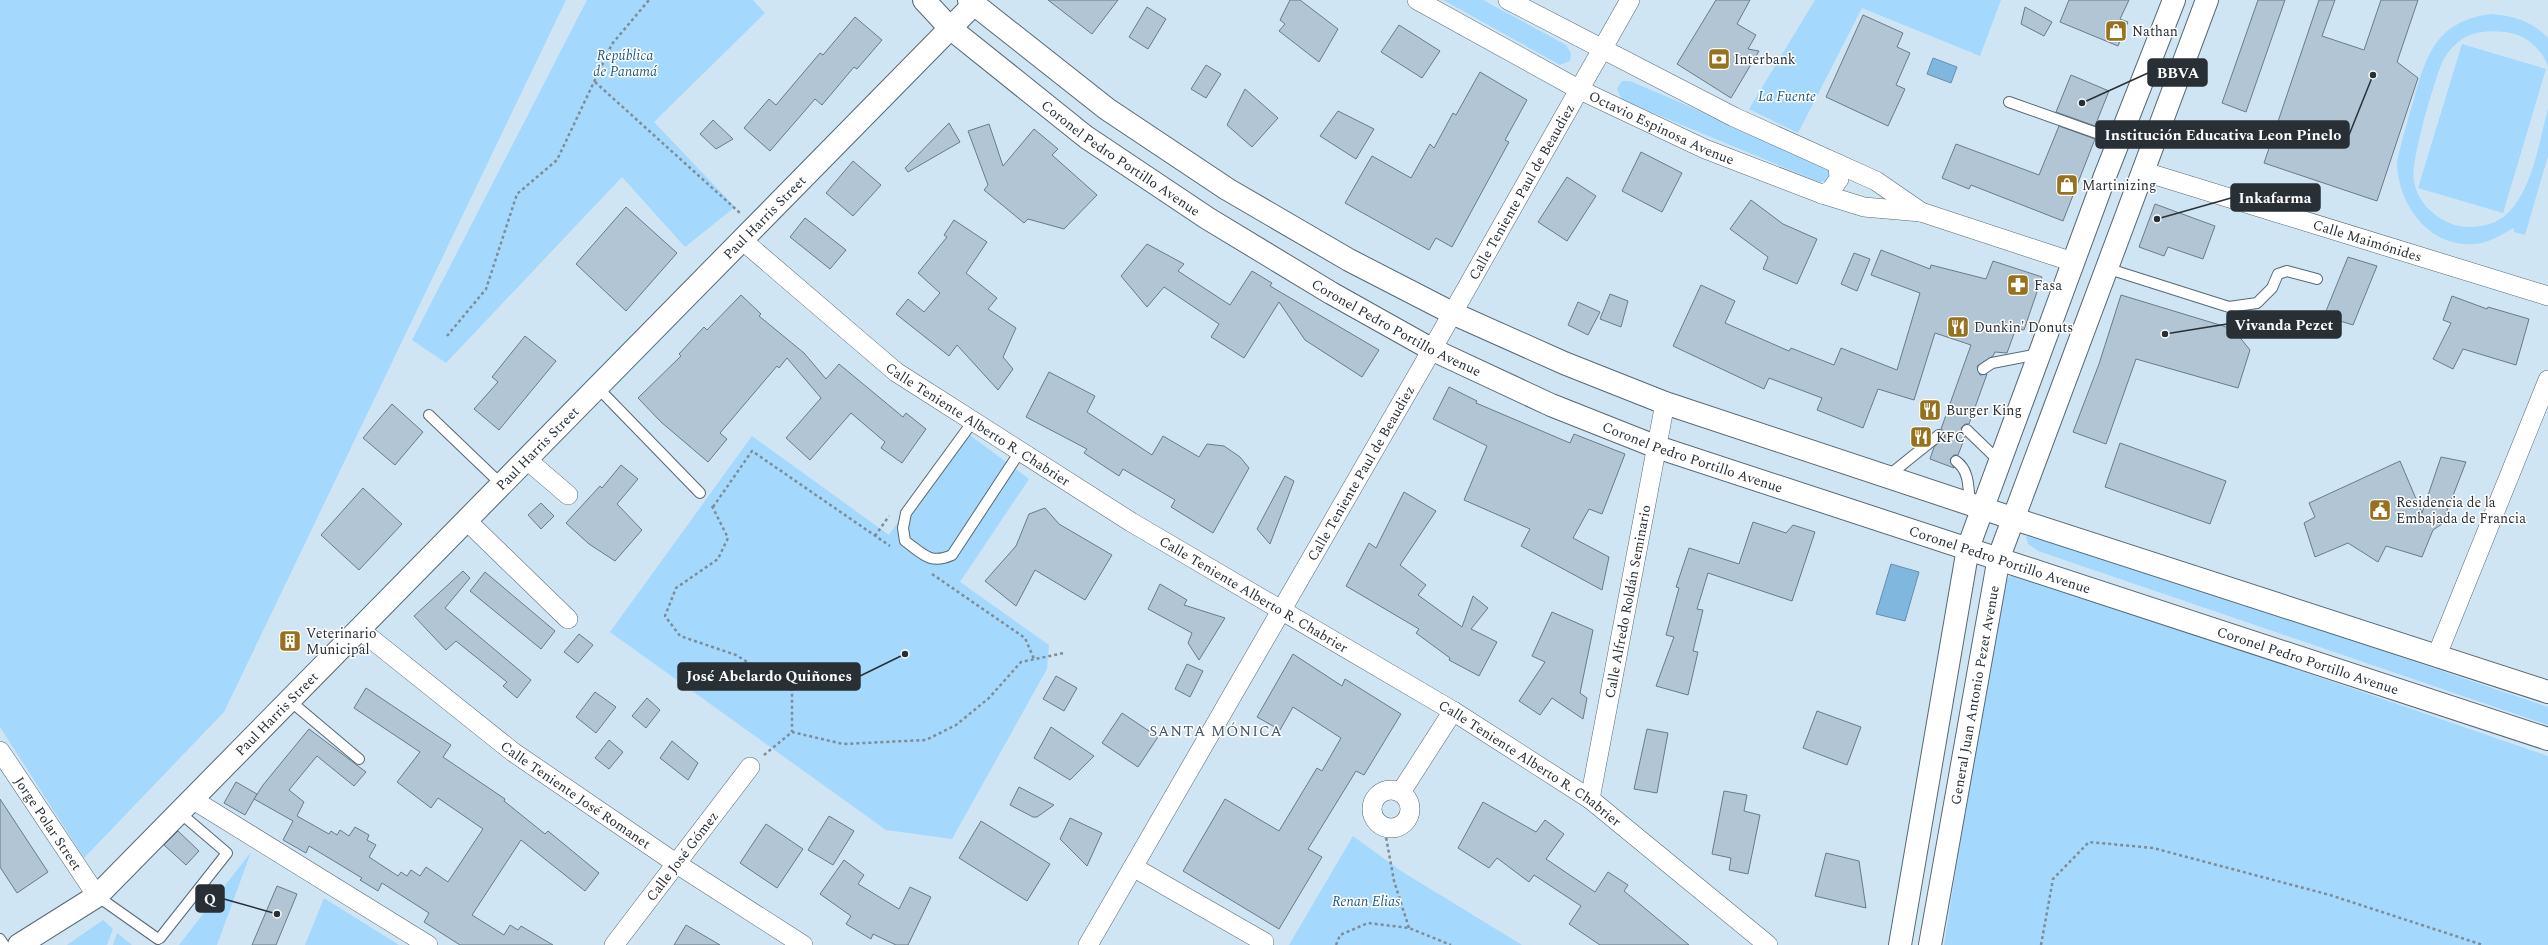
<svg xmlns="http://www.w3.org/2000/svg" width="2548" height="945" viewBox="0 0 2548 945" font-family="Spectral,serif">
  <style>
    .green { fill: #a4d8fd }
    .water { fill: #80b7de; stroke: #668eac }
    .building { fill: #b1c5d4; stroke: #697b89 }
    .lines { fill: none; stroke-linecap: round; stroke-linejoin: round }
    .lane-casing { stroke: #566875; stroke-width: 12 }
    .street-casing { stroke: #566875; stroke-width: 20 }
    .secondary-casing { stroke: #566875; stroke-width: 24 }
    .path { stroke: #7d8c96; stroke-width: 2.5; stroke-dasharray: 3 3; stroke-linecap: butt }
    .lane { stroke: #fff; stroke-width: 10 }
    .street { stroke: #fff; stroke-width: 19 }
    .secondary { stroke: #fff; stroke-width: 22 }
    .labels { text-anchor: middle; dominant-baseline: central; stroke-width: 3; stroke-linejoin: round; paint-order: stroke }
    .poi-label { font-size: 14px; fill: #283036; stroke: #fff; text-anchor: start }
    .park-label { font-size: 14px; font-style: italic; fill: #1d5c82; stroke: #fff }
    .street-label { font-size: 14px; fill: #283036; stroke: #fff }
    .neighbourhood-label { font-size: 15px; letter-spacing: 1px; fill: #465864; stroke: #fff }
    .leader { fill: none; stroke: #283036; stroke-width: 1.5 }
    .callout-dot { fill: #283036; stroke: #fff; stroke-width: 1.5 }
    .callout { fill: #283036; stroke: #283036; stroke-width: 1.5 }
    .callout-label { font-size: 15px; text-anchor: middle; font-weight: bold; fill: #fff }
  </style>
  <rect width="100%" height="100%" fill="#d0e5f4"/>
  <g class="green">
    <path d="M0 0H566L224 712 84 858 0 727Z"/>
    <path d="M587 0H753L765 13 654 122 735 207 685 247 622 177 446 363 412 340Z"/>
    <path d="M1443 0H1483L1566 45 1571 53 1570 61 1560 65Z"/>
    <path d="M1815 0H2001L1980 56 1862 8 1798 133 1749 109Z"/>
    <path d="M2491 14C2514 16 2532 21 2548 38V66C2541 48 2525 34 2505 32 2488 30 2468 31 2455 45 2449 50 2444 58 2441 65 2433 86 2410 162 2414 182 2418 201 2431 214 2447 222 2457 227 2469 228 2480 226 2529 221 2537 148 2548 109V156L2525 235 2514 232V228C2502 234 2489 243 2475 244 2428 248 2397 203 2397 161 2402 140 2408 119 2414 99 2427 52 2438 21 2491 14Z"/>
    <path d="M2462 44 2546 69 2503 213 2418 188Z"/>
    <path d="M1622 81H1630L1824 164 1832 172 1829 180 1819 182 1622 100 1617 89Z"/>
    <path d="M963 430 1029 479 960 582 1049 645 1047 669 952 839 886 830 610 632 752 436 889 535Z"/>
    <path d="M2032 532 2548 707V725L2038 551 2028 544 2026 537Z"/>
    <path d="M2014 572 2548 756V945H1944L2001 585Z"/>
    <path d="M1353 836 1401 871 1522 945H1289Z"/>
    <path d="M251 852 217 945H179Z"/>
    <path d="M324 898 399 945H305Z"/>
    <path d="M103 920 113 929 107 945H67Z"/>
    <path d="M117 933 132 945H113Z"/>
  </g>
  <g class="water">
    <path d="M1933 58 1957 67 1951 83 1927 74Z"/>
    <path d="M1891 564 1919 572 1905 621 1876 614Z"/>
  </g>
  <g class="building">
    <path d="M1048 0H1118L1092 34Z"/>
    <path d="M1290 0H1300L1338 29 1319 62 1279 31 1285 24 1280 20Z"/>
    <path d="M1716 0H1750L1737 24 1756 35 1748 49 1759 51 1731 98 1677 64Z"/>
    <path d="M2069 0H2129L2120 19 2128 22 2118 46 2060 22Z"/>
    <path d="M2258 0H2285L2246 112 2222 103Z"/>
    <path d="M2319 0H2335L2322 36 2364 50 2381 0H2418L2397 62 2418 78 2377 201 2264 163Z"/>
    <path d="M1147 7 1166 19 1148 49 1129 37Z"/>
    <path d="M2025 7 2052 22 2044 36 2021 24Z"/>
    <path d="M1863 15 1903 33 1897 47 1910 53 1896 85 1905 89 1888 126 1826 97Z"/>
    <path d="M855 17 882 40 857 69 854 67 822 105 815 99 770 151 744 128 769 99 776 105 820 53 823 55Z"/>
    <path d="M1399 25 1440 51 1422 78 1381 52Z"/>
    <path d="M1206 65 1221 74 1206 98 1191 89Z"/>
    <path d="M1480 72 1527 100 1505 140 1509 142 1452 247 1436 238 1429 250 1345 203 1372 156 1411 178 1430 144 1434 148 1453 113 1456 115Z"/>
    <path d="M2071 75 2109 91 2095 126 2056 112Z"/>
    <path d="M1245 89 1278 118 1252 147 1227 125Z"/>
    <path d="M1338 111 1374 129 1356 159 1320 136Z"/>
    <path d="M713 120 733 139 716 149 700 134Z"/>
    <path d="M949 123 960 142 908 172 905 168Z"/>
    <path d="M989 124 1003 166 1034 129 1058 149 1052 155 1097 195 1064 229 1028 219 1024 223 984 190 988 185 968 131Z"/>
    <path d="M2059 126 2095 139 2063 221 1971 185 1969 189 1942 178 1956 144 2039 175Z"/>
    <path d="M1641 152 1682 173 1662 212 1622 191Z"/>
    <path d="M853 161 881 185 853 216 826 193Z"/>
    <path d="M1567 177 1596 196 1567 241 1538 222Z"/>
    <path d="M1751 200 1783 224 1817 239 1797 284 1763 269 1768 257 1730 229Z"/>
    <path d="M2155 204 2215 226 2203 259 2168 247 2164 256 2139 247Z"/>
    <path d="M626 207 677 253 626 311 576 264Z"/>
    <path d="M805 218 846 250 830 269 790 237Z"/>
    <path d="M954 220 987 242 966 273 997 298 988 309 1016 328 1003 357 1013 369 998 390 957 345 949 356 896 314 908 299 924 312 940 293 918 273 947 237 944 235Z"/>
    <path d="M1147 244 1184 264 1178 271 1230 305 1252 271 1272 283 1270 286 1379 350 1362 377 1305 340 1279 302 1244 358 1211 337 1219 324 1164 287 1147 307 1121 276Z"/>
    <path d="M1881 250 1930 269 1931 265 1986 279 1993 261 2042 277 2024 330 2016 328 2007 353 1995 352 1993 356 1977 366 1980 375 1987 374 1969 424H1965L1961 428 1965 437 1958 455H1954L1950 459 1954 468 1930 459 1934 447 1945 437 1944 431 1941 429 1971 345 1935 333 1914 400 1878 389 1863 428 1817 410 1822 398 1769 378 1764 389 1673 346 1701 285 1735 301 1725 323 1789 351 1791 348 1834 365 1841 348 1897 370 1920 293 1871 275Z"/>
    <path d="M1854 253 1870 259 1857 291 1841 284Z"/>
    <path d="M2348 257 2377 266 2353 325 2324 316Z"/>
    <path d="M1610 294 1628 301 1621 327 1600 319Z"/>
    <path d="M741 295 761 314 759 316 804 353 826 379 839 364 903 417 906 413 926 429 902 463 881 448 885 442 851 413 810 460 786 438 821 398 787 358 779 368 777 366 720 433 727 439 708 462 661 422 638 398 681 356 679 354 704 327 707 330Z"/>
    <path d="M2121 295 2233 329 2250 350 2238 388 2136 359 2106 444 2073 432 2099 364Z"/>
    <path d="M2452 296 2487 309 2488 307 2529 319 2516 365 2463 349 2453 369 2433 359 2451 323 2443 320Z"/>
    <path d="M1578 302 1600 312 1588 335 1568 325Z"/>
    <path d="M525 336 556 361 499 430 474 409 498 382 492 377Z"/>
    <path d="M1049 372 1095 396 1087 412 1152 455 1163 436 1199 457 1207 444 1224 446 1240 457 1249 468 1213 533 1171 507 1175 500 1123 469 1119 476 1084 453 1087 449 1026 417Z"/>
    <path d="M1449 387 1477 401 1476 403 1570 443 1574 434 1625 454 1602 514 1589 509 1573 538 1609 557 1602 590 1521 546 1530 529 1464 500 1487 446 1433 419Z"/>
    <path d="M392 404 423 432 395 465 363 438Z"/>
    <path d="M2120 443 2226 481 2210 524 2105 487Z"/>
    <path d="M2441 457 2466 462 2442 524 2433 530 2422 557 2386 546 2378 562 2348 543 2315 557 2304 523 2315 517 2309 503 2400 461 2422 513Z"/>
    <path d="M621 465 638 479 617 504 642 530 615 561 589 544 566 523 600 486 602 488Z"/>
    <path d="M1285 476 1294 481 1270 544 1257 529Z"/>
    <path d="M363 488 402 524 359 570 321 535Z"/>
    <path d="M1404 492 1436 511 1400 565 1426 585 1418 595 1462 627 1473 596 1488 608 1471 629 1497 642 1479 676 1449 660 1450 658 1416 633 1419 629 1346 586 1369 543 1376 548Z"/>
    <path d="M541 503 554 516 541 529 528 515Z"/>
    <path d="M1045 508 1059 524 1112 555 1085 600 1035 570 1016 606 985 581 1016 546 1029 514Z"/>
    <path d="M1753 522 1786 533 1793 525 1815 532 1792 601 1708 573 1697 609 1703 610 1693 651 1698 652 1688 695 1656 686 1674 637 1666 635 1679 588 1676 587 1689 548 1739 564Z"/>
    <path d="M463 571 470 578 445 608 531 680 517 698 503 686 507 682 456 641 446 650 414 616Z"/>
    <path d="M485 572 555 631 541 649 470 591Z"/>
    <path d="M1160 584 1187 600 1184 605 1225 618 1199 660 1188 643 1192 633 1148 609Z"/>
    <path d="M1552 612 1593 630 1580 693 1587 698 1583 719 1552 698 1540 715 1519 701 1545 662 1532 656Z"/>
    <path d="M289 630 300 641 290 652 279 641Z"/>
    <path d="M579 634 593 645 578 663 564 652Z"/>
    <path d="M1293 654 1342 686 1345 679 1401 714 1364 775 1356 771 1308 849 1322 857 1279 929 1183 871 1225 799 1279 831 1317 768 1322 771 1341 738 1293 707 1280 730 1257 717Z"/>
    <path d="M1187 664 1203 671 1190 697 1175 689Z"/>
    <path d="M1056 676 1077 688 1064 711 1043 699Z"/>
    <path d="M366 688 451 745 443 757 505 799 504 801 545 834 548 831 599 873 585 891 521 840 472 915 504 935 510 925 518 930 521 926 553 945H460L424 922 429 913 382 883 378 891 360 880 362 878 309 846 306 853 283 840 293 821 254 799 263 785 309 729 366 772 354 786 317 756 289 790 304 802 297 816 329 834 331 831 337 835 340 830 349 836 355 827 369 835 367 840 376 845 369 857 398 876 401 872 407 876 411 870 420 876 426 867 448 882 483 829 438 798 431 808 397 782 420 752 354 708Z"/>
    <path d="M595 692 616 707 596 733 576 717Z"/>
    <path d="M647 698 660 710 646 728 632 716Z"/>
    <path d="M1817 711 1861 727 1847 765 1803 748Z"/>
    <path d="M1122 713 1158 737 1138 767 1102 743Z"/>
    <path d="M1051 727 1094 756 1070 780 1034 758Z"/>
    <path d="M1647 729 1668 733 1657 793 1634 789Z"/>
    <path d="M609 740 623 752 609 769 595 758Z"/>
    <path d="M672 741 698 763 688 780 660 758Z"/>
    <path d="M236 782 257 794 245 815 224 803Z"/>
    <path d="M1019 787 1038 797 1054 805 1037 817H1033L1010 805Z"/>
    <path d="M1724 791 1747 795 1744 811 1760 815 1748 874 1729 870 1731 858 1712 854Z"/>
    <path d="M0 799 48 872 17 893 0 867Z"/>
    <path d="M1483 802 1536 832 1545 820 1564 834 1546 859 1595 892 1608 872 1628 885 1624 891 1689 945H1600L1569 924 1581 906 1534 875 1529 882 1497 858 1489 868 1458 848Z"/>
    <path d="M829 816 854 831 833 865 808 850Z"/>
    <path d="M1070 818 1102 833 1087 866 1060 839Z"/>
    <path d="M981 821 1050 864 1027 901 959 858Z"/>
    <path d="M766 824 803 849 777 888 740 863Z"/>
    <path d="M178 831 199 851 186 865 164 845Z"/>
    <path d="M1826 853 1859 861 1866 908 1815 896Z"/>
    <path d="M844 860 864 875 858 884 899 909 910 887 931 897 908 945H896L873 934 871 939 846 924 851 916 820 894Z"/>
    <path d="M277 886 297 894 276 945H252Z"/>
    <path d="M686 925 720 945H674Z"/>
  </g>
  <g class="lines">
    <g class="lane-casing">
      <g id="lane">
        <path d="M2009 102 2119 141"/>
        <path d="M2106 268 2229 307 2257 303 2272 288 2278 274 2287 271 2317 279"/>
        <path d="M1983 369 1992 363 2039 354"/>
        <path d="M597 387 700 493"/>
        <path d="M429 415 501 484"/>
        <path d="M974 420 906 513 903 528 905 541C923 554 930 565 952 555L1021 450"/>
        <path d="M1967 430 1999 461"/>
        <path d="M1956 461C1970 471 1968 488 1970 504"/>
        <path d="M1888 476 1939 435"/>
        <path d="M289 700 359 759"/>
        <path d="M97 896 158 939 160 938 227 853 179 812"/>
        <path d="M0 939 4 945"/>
      </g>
    </g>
    <g class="street-casing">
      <g id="street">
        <path id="s1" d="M1417 0 1580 90 1705 149 1822 194 1864 207 1921 212"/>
        <path d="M1508 0 1734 117 1876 181 1921 212 2073 262"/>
        <path id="s2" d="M2142 171 2548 296"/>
        <path d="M1822 194 1830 191 1839 179 1838 164"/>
        <path id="s3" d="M742 240 896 372 1131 522 1453 711 1590 799 1768 945"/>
        <path d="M526 459 568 495"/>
        <path d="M466 520 568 619"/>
        <path id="s4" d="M359 629 513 752 677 864 803 945"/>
        <path d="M2437 655 2548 380"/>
        <path id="s5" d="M0 751 97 896"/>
        <circle cx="1391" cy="809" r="19"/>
        <path d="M1401 792 1453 711"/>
        <path d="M192 799 428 945"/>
        <path id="s6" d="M1590 799 1665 403"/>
        <path d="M1133 867 1264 942"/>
        <path id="s7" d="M614 945 750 767"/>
        <path id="s8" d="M1088 945 1422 367 1630 0"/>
      </g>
    </g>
    <g class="secondary-casing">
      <g id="secondary">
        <path id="s9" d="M924 0 950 28 1086 137 1207 218 1331 293 1431 349 1551 405 1657 447 2548 739"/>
        <path d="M969 0 1107 109 1227 189 1349 260 1452 313 1564 363 1665 403 2024 522 2548 692"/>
        <path id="s10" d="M19 945 97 896 973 5"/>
        <path d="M1900 945 1968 548 2105 176 2174 0"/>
        <path id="s11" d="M1930 945 1999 557 2207 0"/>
      </g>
    </g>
    <g class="path">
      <path d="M595 82 740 213"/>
      <path d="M447 336 486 289 517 194 557 160 612 44 649 0"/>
      <path d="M712 506 728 538 718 559 676 588 665 616 680 636 736 655 792 690V732"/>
      <path d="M713 507 752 451 890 546"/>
      <path d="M875 536 889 516"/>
      <path d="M932 574 1025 638 1034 659"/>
      <path d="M764 755 792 732 843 744 926 740 956 725 989 698 1021 662 1064 653"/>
      <path d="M1384 826 1394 881 1409 928"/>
      <path d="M1336 945 1340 935 1368 923 1409 928 1451 945"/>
      <path d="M2041 945 2053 879 2089 842 2153 848 2330 895 2483 945"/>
    </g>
    <use href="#lane" class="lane"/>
    <use href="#street" class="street"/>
    <use href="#secondary" class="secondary"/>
  </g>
  <defs>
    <g id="shop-square" transform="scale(1.15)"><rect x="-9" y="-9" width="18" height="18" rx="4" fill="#97721c" stroke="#fff"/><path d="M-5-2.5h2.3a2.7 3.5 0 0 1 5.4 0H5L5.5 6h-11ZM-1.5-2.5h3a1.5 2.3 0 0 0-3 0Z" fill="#fff"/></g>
    <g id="bank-square" transform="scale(1.15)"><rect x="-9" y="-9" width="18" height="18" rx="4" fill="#97721c" stroke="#fff"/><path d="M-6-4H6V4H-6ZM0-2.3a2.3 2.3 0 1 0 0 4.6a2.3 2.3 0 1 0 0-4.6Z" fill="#fff"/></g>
    <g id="pharmacy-square" transform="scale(1.15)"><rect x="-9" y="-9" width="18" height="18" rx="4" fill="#97721c" stroke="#fff"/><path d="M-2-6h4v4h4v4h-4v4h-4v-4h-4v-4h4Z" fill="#fff"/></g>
    <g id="restaurant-square" transform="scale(1.15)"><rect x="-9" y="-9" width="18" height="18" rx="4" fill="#97721c" stroke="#fff"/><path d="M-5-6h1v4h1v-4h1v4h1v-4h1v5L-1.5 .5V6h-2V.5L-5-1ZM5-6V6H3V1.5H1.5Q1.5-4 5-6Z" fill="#fff"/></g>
    <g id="civic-square" transform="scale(1.15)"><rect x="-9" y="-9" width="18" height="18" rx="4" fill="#97721c" stroke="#fff"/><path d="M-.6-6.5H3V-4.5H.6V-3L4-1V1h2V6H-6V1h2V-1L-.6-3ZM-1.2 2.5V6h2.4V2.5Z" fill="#fff"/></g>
    <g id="building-square" transform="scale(1.15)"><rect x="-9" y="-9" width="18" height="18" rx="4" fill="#97721c" stroke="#fff"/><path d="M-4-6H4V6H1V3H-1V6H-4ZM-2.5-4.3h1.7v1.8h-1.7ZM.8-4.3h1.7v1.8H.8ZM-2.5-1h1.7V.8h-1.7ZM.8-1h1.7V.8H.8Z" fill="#fff"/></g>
  </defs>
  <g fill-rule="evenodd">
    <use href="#shop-square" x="2116" y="31"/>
    <use href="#bank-square" x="1719" y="59"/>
    <use href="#shop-square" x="2067" y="185"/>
    <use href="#pharmacy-square" x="2018" y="285"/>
    <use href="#restaurant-square" x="1958" y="327"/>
    <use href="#restaurant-square" x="1930" y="410"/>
    <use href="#restaurant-square" x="1921" y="437"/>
    <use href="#civic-square" x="2380" y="510"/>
    <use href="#building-square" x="290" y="641"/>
  </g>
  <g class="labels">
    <g class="poi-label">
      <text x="2132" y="31">Nathan</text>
      <text x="1734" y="59">Interbank</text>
      <text x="2082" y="185">Martinizing</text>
      <text x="2034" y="285">Fasa</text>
      <text x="1974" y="327">Dunkin' Donuts</text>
      <text x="1946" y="410">Burger King</text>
      <text x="1936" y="437">KFC</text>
      <text x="2396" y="502">Residencia de la<tspan x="2396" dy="16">Embajada de Francia</tspan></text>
      <text x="306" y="633">Veterinario<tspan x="306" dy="16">Municipal</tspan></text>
    </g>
    <g class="park-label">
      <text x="625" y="55">República<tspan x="625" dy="16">de Panamá</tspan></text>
      <text x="1787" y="96">La Fuente</text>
      <text x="1366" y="901">Renan Elias</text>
    </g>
    <g class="street-label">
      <text stroke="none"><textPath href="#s1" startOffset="276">Octavio Espinosa Avenue</textPath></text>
      <text stroke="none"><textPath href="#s9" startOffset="253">Coronel Pedro Portillo Avenue</textPath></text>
      <text stroke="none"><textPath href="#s8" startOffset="869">Calle Teniente Paul de Beaudiez</textPath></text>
      <text stroke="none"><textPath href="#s10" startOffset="1044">Paul Harris Street</textPath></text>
      <text stroke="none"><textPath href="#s2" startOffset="236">Calle Maimónides</textPath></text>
      <text stroke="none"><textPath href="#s9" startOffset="577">Coronel Pedro Portillo Avenue</textPath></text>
      <text stroke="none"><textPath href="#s3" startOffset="300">Calle Teniente Alberto R. Chabrier</textPath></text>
      <text stroke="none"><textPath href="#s10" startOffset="720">Paul Harris Street</textPath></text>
      <text stroke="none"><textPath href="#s9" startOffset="901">Coronel Pedro Portillo Avenue</textPath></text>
      <text stroke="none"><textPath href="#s8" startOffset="545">Calle Teniente Paul de Beaudiez</textPath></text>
      <text stroke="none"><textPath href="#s9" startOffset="1225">Coronel Pedro Portillo Avenue</textPath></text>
      <text stroke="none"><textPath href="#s3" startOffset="624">Calle Teniente Alberto R. Chabrier</textPath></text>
      <text stroke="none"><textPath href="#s6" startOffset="201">Calle Alfredo Roldán Seminario</textPath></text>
      <text stroke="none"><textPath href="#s9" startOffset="1549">Coronel Pedro Portillo Avenue</textPath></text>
      <text stroke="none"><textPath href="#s11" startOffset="254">General Juan Antonio Pezet Avenue</textPath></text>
      <text stroke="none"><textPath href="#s10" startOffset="348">Paul Harris Street</textPath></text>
      <text stroke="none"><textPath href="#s3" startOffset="948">Calle Teniente Alberto R. Chabrier</textPath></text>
      <text stroke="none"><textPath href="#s4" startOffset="273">Calle Teniente José Romanet</textPath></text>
      <text stroke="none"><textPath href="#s5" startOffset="87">Jorge Polar Street</textPath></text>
      <text stroke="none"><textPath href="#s7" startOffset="112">Calle José Gómez</textPath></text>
    </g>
    <g class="neighbourhood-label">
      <text x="1216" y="731">SANTA MÓNICA</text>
    </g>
  </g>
  <path class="leader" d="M2082 103L2148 73M2373 75L2349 135M2157 219L2231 198M2165 334L2227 324M905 654L860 676M277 914L224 899"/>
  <g class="callout-dot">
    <circle cx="2082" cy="103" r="4"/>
    <circle cx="2373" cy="75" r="4"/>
    <circle cx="2157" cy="219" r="4"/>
    <circle cx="2165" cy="334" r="4"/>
    <circle cx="905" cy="654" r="4"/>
    <circle cx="277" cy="914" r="4"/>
  </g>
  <g class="callout">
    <rect x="2148" y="59" width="59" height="27" rx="4"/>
    <rect x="2096" y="121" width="253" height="27" rx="4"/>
    <rect x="2231" y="184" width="89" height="27" rx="4"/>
    <rect x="2227" y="311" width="114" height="27" rx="4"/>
    <rect x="678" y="663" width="182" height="27" rx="4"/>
    <rect x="196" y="885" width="28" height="27" rx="4"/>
  </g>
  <g class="callout-label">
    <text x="2178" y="78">BBVA</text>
    <text x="2223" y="140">Institución Educativa Leon Pinelo</text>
    <text x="2275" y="203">Inkafarma</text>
    <text x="2284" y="330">Vivanda Pezet</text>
    <text x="769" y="681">José Abelardo Quiñones</text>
    <text x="210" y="904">Q</text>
  </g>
</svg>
